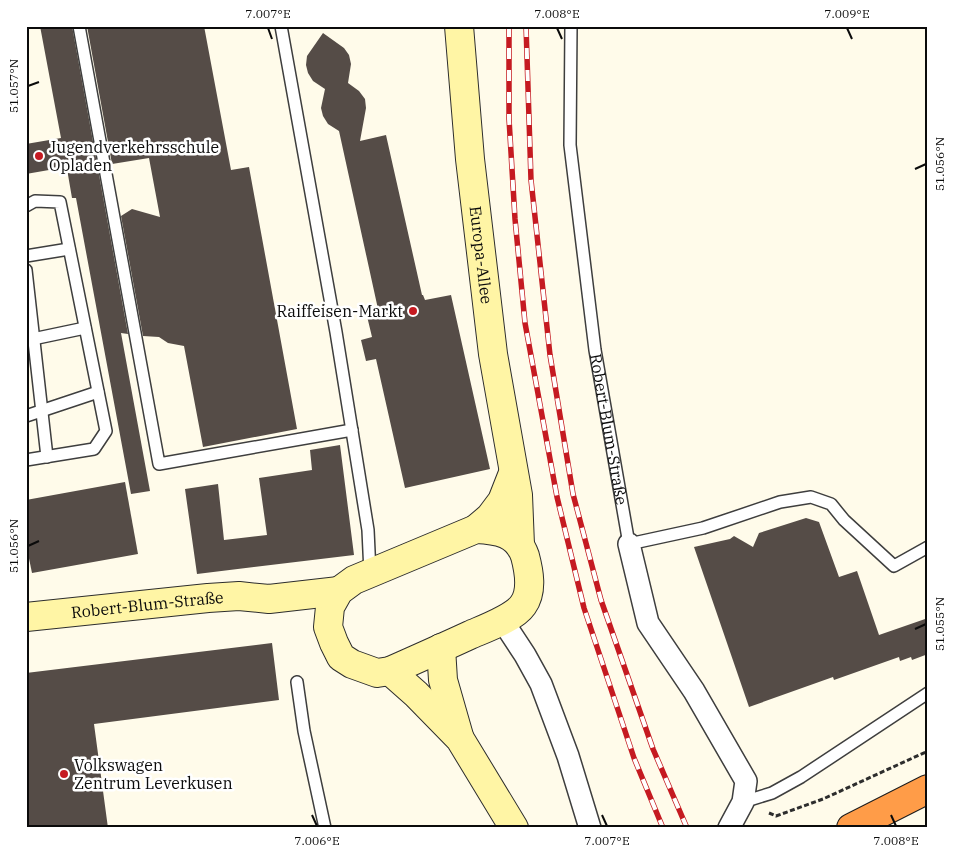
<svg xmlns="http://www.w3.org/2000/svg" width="954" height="854" viewBox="0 0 954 854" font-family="'IBM Plex Serif',serif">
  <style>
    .building { fill: #554c47 }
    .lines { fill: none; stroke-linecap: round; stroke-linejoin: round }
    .lane-casing { stroke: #3e3e3e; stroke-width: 14 }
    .street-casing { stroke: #3e3e3e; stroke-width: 24 }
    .secondary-casing { stroke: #2d2d2d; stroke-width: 30 }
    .highway-casing { stroke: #1c1c1c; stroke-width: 30 }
    .path { stroke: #2d2d2d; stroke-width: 3; stroke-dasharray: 5 2.5; stroke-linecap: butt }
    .lane { stroke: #fff; stroke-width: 11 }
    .street { stroke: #fff; stroke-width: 21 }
    .secondary { stroke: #fff5a5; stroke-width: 28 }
    .highway { stroke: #ff9c48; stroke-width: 28 }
    .rail-casing { stroke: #c51a21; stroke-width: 5.5 }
    .rail { stroke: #fff; stroke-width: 4; stroke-dasharray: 11; stroke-linecap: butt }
    .ticks { fill: none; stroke: #0b0b0b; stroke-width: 2 }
    .poi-dot { fill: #c51a21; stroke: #fff; stroke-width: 2 }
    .labels { text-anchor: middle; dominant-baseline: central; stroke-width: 5; stroke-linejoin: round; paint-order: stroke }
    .poi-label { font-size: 16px; fill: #0b0b0b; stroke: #fff; text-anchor: start }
    .street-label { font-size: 16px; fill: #0b0b0b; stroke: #fff }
    .neatline { fill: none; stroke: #0b0b0b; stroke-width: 2 }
    .ticks-label { font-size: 12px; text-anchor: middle; fill: #0b0b0b }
  </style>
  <rect width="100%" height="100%" fill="#fffbea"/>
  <g class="building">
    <path d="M40 26H72L128 334 121 333 150 491 131 494 76 198H72L67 169 49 170 26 174V144L61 138Z"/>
    <path d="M87 26H204L231 170 249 167 297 429 203 447 184 346 168 343 159 337 143 336 121 216 132 209 160 217 149 158 112 164Z"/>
    <path d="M323 33 344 48 349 55 351 64 348 83 359 91 365 99 366 108 360 141 386 135 422 295H423L425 300 451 295 490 469 405 488 376 359 366 361 361 340 372 337 366 312 378 309 339 131 328 124 323 116 321 108 325 89 313 81 308 73 306 65 307 56Z"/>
    <path d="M340 445 354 555 197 574 185 489 218 484 224 540 267 535 259 478 312 470 310 450Z"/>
    <path d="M125 482 138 554 32 573 26 544V500Z"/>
    <path d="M806 518 819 522 839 577 857 571 879 635 928 618V654L912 660 911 657 900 661 899 657 834 680 833 677 749 707 694 547 730 539 734 536 753 547 759 533Z"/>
    <path d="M272 643 279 700 94 724 108 828H26V673Z"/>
  </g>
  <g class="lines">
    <g class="lane-casing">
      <g id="lane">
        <path d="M79 26 159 464 352 430"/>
        <path d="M281 26 336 332 368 530 370 573"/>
        <path id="s1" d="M571 26 570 145 595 350 629 544 703 528 780 502 811 497 831 504 844 520 894 566 928 547"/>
        <path d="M26 206 35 201 60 202 106 431 94 449 26 460"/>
        <path d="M26 256 69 249"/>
        <path d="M26 270 47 457"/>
        <path d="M28 340 85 328"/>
        <path d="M26 416 98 392"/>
        <path d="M297 682 304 731 325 828"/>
        <path d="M743 802 772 793 801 777 928 693"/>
      </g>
    </g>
    <g class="street-casing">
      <g id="street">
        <path d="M629 544 648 623 694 691 746 781 743 802 729 828"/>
        <path d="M502 620 525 655 541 684 568 756 590 828"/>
      </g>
    </g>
    <g class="secondary-casing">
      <g id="secondary">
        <path id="s2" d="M459 26 470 159 485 286 493 354 518 495 520 545"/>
        <path d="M476 529C498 530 517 533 525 556 529 571 533 591 523 605 514 618 486 628 470 635 444 647 417 659 390 671L377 673 352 664 341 657 334 643 328 627 330 607 339 591 354 580Z"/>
        <path d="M476 529 490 517 502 501 513 473"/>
        <path id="s3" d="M26 617 208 598 239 596 269 599 339 591"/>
        <path d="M441 648 443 680 459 736"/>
        <path d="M390 671 416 694 460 739 514 828"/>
      </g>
    </g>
    <g class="highway-casing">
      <path id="highway" d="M851 828 928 789"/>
    </g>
    <path class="path" d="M769 813 776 816 823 799 928 751"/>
    <use href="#lane" class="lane"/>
    <use href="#street" class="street"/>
    <use href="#secondary" class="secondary"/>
    <use href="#highway" class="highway"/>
    <g class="rail-casing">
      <g id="rail">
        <path d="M509 26V119L515 219 525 323 557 497 584 608 634 758 663 828"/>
        <path d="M526 26 531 180 550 355 573 494 601 600 653 749 687 828"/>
      </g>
    </g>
    <use href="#rail" class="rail"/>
  </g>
  <path class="ticks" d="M268 28 272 39M557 28 562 39M847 28 852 39M28 86 39 82M915 169 926 164M28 546 39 541M915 629 926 624M312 815 317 826M602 815 607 826M891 815 896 826"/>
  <g class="poi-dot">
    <circle cx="39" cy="156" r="5"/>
    <circle cx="413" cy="311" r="5"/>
    <circle cx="64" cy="774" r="5"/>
  </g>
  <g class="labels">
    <g class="poi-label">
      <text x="49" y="147">Jugendverkehrsschule<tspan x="49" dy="18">Opladen</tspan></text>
      <text x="403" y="311" text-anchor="end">Raiffeisen-Markt</text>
      <text x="74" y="765">Volkswagen<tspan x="74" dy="18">Zentrum Leverkusen</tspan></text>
    </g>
    <g class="street-label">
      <text stroke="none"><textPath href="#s2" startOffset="230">Europa-Allee</textPath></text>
      <text stroke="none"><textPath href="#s1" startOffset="406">Robert-Blum-Straße</textPath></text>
      <text stroke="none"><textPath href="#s3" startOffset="122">Robert-Blum-Straße</textPath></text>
    </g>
  </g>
  <rect width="954" height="854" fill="none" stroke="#ffffff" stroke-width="55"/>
  <rect x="28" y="28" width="898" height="798" class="neatline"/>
  <g class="ticks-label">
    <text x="268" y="18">7.007°E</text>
    <text x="557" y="18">7.008°E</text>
    <text x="847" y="18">7.009°E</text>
    <text transform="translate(14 86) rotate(-90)" y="4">51.057°N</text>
    <text transform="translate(940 164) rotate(-90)" y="4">51.056°N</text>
    <text transform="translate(14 546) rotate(-90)" y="4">51.056°N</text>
    <text transform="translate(940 624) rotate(-90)" y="4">51.055°N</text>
    <text x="317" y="845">7.006°E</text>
    <text x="607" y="845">7.007°E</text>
    <text x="896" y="845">7.008°E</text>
  </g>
</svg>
